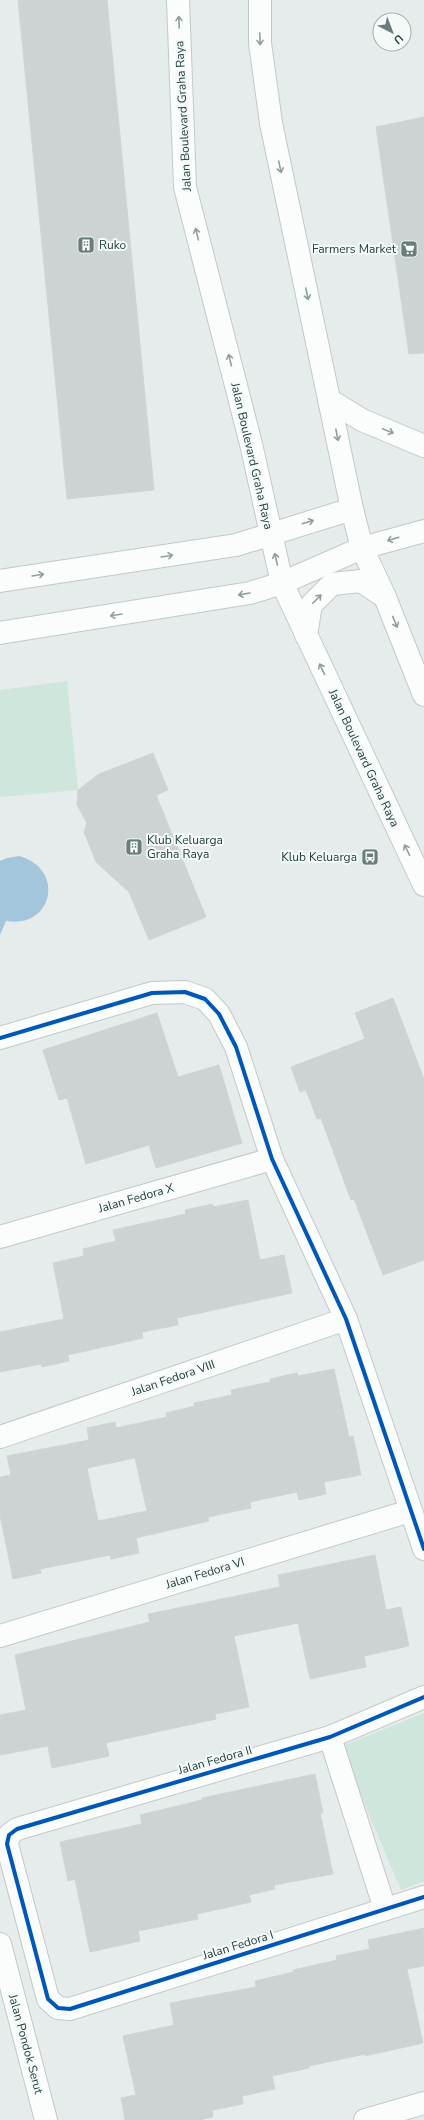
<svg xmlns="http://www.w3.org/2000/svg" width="424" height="2120" viewBox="0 0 424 2120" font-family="'Nunito Sans',sans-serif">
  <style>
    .green { fill: #cee6dc }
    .water { fill: #a4c6dd }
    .building { fill: #cdd3d2; stroke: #cfd5d4; fill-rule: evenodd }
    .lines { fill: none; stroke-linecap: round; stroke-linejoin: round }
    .street-casing { stroke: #c3c9c8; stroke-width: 24 }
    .secondary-casing { stroke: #c1cac9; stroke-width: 24 }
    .street { stroke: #fbfcfc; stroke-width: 22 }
    .secondary { stroke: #fbfcfc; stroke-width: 22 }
    .cycleway-casing { stroke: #f5faf9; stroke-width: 6 }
    .cycleway { stroke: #0057b8; stroke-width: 4 }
    .oneway { stroke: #8e9f9f }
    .labels { text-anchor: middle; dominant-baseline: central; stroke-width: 4; stroke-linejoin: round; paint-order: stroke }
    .street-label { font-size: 12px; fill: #224242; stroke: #f5faf9 }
    .poi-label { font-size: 12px; fill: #224242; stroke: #f5faf9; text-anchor: start }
  </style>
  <rect width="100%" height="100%" fill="#e6eceb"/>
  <g class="green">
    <path d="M67 681 78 790 0 797V690Z"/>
    <path d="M424 1713V1881L401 1890 340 1747Z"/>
  </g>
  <path class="water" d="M19 856C66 869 53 929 6 921L0 935V861L7 858Z"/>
  <g class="building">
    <path d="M18 0H107L154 490 67 499Z"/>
    <path d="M424 117V353L409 354 376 127Z"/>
    <path d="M153 753 168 790 156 795 206 917 149 940 129 892 96 862 84 832 87 823 77 805 78 790 99 774Z"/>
    <path d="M393 998 424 1079V1260L383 1275 354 1199 351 1200 321 1118 317 1119 306 1090 300 1092 291 1067 365 1039 355 1013Z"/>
    <path d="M157 1013 178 1077 219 1065 242 1143 156 1168 149 1145 86 1164 67 1098 59 1100 43 1050Z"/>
    <path d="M248 1200 260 1260 284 1255 292 1293 177 1318 178 1325 142 1332 143 1338 68 1355 69 1361 42 1367 41 1364 0 1372V1332L64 1319 53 1263 84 1256 83 1249 116 1241 113 1230 186 1214 185 1210 213 1204V1207Z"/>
    <path d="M334 1369 349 1437 353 1436 361 1475 324 1482 326 1494 299 1500 297 1492 250 1502 251 1508 208 1517 209 1521 136 1538 139 1553 111 1559 110 1555 40 1569 41 1573 13 1579 0 1515V1477L11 1475 7 1456 89 1440 87 1428 115 1422 116 1428 167 1417 166 1413 195 1406 194 1403 232 1395 231 1390 270 1382V1379L297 1373 298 1376ZM135 1458 147 1511 98 1521 87 1468Z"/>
    <path d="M375 1555 386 1610 401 1607 409 1646 364 1656 366 1667 310 1679 298 1623 234 1636 249 1707 215 1714 216 1719 106 1743 109 1756 52 1768 48 1746 0 1755V1715L26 1710 15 1655 150 1622 148 1614 280 1587 278 1575Z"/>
    <path d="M315 1774 323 1813H320L333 1874 274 1885 275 1889 249 1895 251 1902 197 1914 198 1919 138 1931 140 1941 90 1952 75 1879 68 1881 60 1842 142 1824 140 1815 202 1800V1798Z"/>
    <path d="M424 1928V1966L407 1969 423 2043 365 2056V2054L309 2066V2068L272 2076 275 2089 242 2096 243 2104 212 2110 213 2117 200 2120H125L121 2098 136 2095 123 2036 174 2025 170 2003 256 1987 255 1981 294 1972 293 1970 337 1960 336 1956 370 1949 368 1940Z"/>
  </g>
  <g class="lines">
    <g class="street-casing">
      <g id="street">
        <path d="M329 400 362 420 424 446"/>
        <path d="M362 548 424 531"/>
        <path d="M0 1038 152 993 185 992 205 999 219 1014 236 1047 272 1159 346 1319 424 1549"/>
        <path d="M0 1237 272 1159"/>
        <path d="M0 1437 346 1319"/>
        <path d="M0 1636 410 1511"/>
        <path d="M424 1697 330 1737 17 1829 9 1835 7 1844 48 1999 58 2008 70 2009 424 1897"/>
        <path d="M330 1737 385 1909"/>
        <path d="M0 1944 46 2120"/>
        <path d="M365 2120 424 2103"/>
      </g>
    </g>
    <g class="secondary-casing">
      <g id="secondary">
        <path d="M178 0 185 187 251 444 282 583 424 885"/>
        <path d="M260 0V43L271 123 352 509 362 548 385 597 424 695"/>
        <path d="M0 581 236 545 352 509"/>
        <path d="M0 633 250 593 282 583 362 548"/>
        <path d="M306 635 311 605 332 584 361 581 385 597"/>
      </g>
    </g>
    <use href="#street" class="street"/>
    <use href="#secondary" class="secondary"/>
    <g class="cycleway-casing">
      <g id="cycleway">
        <path d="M0 1038 152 993 185 992 205 999 219 1014 236 1047 272 1159 346 1319 424 1549"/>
        <path d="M424 1697 330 1737 17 1829 9 1835 7 1844 48 1999 58 2008 70 2009 424 1897"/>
      </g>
    </g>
    <use href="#cycleway" class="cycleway"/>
  </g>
  <defs><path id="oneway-shaft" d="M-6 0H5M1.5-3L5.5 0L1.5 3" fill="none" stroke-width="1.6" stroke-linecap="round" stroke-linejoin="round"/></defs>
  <g class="oneway">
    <use href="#oneway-shaft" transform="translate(179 22) rotate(-92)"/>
    <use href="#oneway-shaft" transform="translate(260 39) rotate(88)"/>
    <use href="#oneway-shaft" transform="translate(280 167) rotate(78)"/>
    <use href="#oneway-shaft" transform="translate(197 234) rotate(-104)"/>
    <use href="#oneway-shaft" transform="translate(307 294) rotate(78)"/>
    <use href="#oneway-shaft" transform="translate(230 360) rotate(-104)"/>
    <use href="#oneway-shaft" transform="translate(388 431) rotate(22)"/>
    <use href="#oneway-shaft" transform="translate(337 435) rotate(79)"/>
    <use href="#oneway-shaft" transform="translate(308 522) rotate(-17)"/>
    <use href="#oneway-shaft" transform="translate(393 539) rotate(163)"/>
    <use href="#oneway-shaft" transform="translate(167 556) rotate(-9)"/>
    <use href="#oneway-shaft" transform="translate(276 559) rotate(-103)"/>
    <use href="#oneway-shaft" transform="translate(38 575) rotate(-9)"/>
    <use href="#oneway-shaft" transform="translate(244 594) rotate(170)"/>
    <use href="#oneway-shaft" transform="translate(317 599) rotate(-45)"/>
    <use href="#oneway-shaft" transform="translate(116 615) rotate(171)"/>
    <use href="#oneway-shaft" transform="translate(395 622) rotate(68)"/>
    <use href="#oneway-shaft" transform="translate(322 669) rotate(-116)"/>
    <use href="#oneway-shaft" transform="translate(407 850) rotate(-116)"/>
  </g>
  <defs>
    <g id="building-square" transform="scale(0.9)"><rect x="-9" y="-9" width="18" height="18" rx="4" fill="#677e7d" stroke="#f5faf9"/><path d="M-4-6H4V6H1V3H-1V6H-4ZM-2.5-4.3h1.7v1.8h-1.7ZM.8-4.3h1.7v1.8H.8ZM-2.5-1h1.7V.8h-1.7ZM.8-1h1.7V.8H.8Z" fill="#fff"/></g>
    <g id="supermarket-square" transform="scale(0.9)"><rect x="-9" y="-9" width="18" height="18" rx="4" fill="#677e7d" stroke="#f5faf9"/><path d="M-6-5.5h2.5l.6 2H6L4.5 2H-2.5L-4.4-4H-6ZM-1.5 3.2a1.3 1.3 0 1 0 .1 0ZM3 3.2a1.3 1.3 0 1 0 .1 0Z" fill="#fff"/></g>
    <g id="bus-square" transform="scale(0.9)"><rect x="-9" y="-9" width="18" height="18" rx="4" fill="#677e7d" stroke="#f5faf9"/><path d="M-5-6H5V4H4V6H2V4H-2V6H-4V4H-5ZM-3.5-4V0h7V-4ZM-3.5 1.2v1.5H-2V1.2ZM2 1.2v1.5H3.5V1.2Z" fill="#fff"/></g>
  </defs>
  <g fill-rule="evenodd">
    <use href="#building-square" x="86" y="245"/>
    <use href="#supermarket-square" x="409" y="249"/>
    <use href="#building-square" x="134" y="847"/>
    <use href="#bus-square" x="370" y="857"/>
  </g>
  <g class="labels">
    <g class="street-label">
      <text transform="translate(183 116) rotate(-93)">Jalan Boulevard Graha Raya</text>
      <text transform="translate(252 456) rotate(77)">Jalan Boulevard Graha Raya</text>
      <text transform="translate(364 758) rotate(65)">Jalan Boulevard Graha Raya</text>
      <text transform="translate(136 1198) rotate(-16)">Jalan Fedora X</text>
      <text transform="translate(173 1378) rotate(-19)">Jalan Fedora VIII</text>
      <text transform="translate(205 1573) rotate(-17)">Jalan Fedora VI</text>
      <text transform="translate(215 1760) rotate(-16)">Jalan Fedora II</text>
      <text transform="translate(238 1945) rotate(-17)">Jalan Fedora I</text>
      <text transform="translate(26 2044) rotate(75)">Jalan Pondok Serut</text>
    </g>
    <g class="poi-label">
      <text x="99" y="245">Ruko</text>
      <text x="396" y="249" text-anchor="end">Farmers Market</text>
      <text x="147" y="840">Klub Keluarga<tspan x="147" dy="14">Graha Raya</tspan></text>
      <text x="357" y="857" text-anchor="end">Klub Keluarga</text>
    </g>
  </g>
  <g transform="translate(392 32) rotate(138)"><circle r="19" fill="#f5faf9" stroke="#a1b0b0"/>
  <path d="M0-3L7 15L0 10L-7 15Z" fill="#677e7d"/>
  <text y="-6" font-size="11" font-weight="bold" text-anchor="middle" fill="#224242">U</text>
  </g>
</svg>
